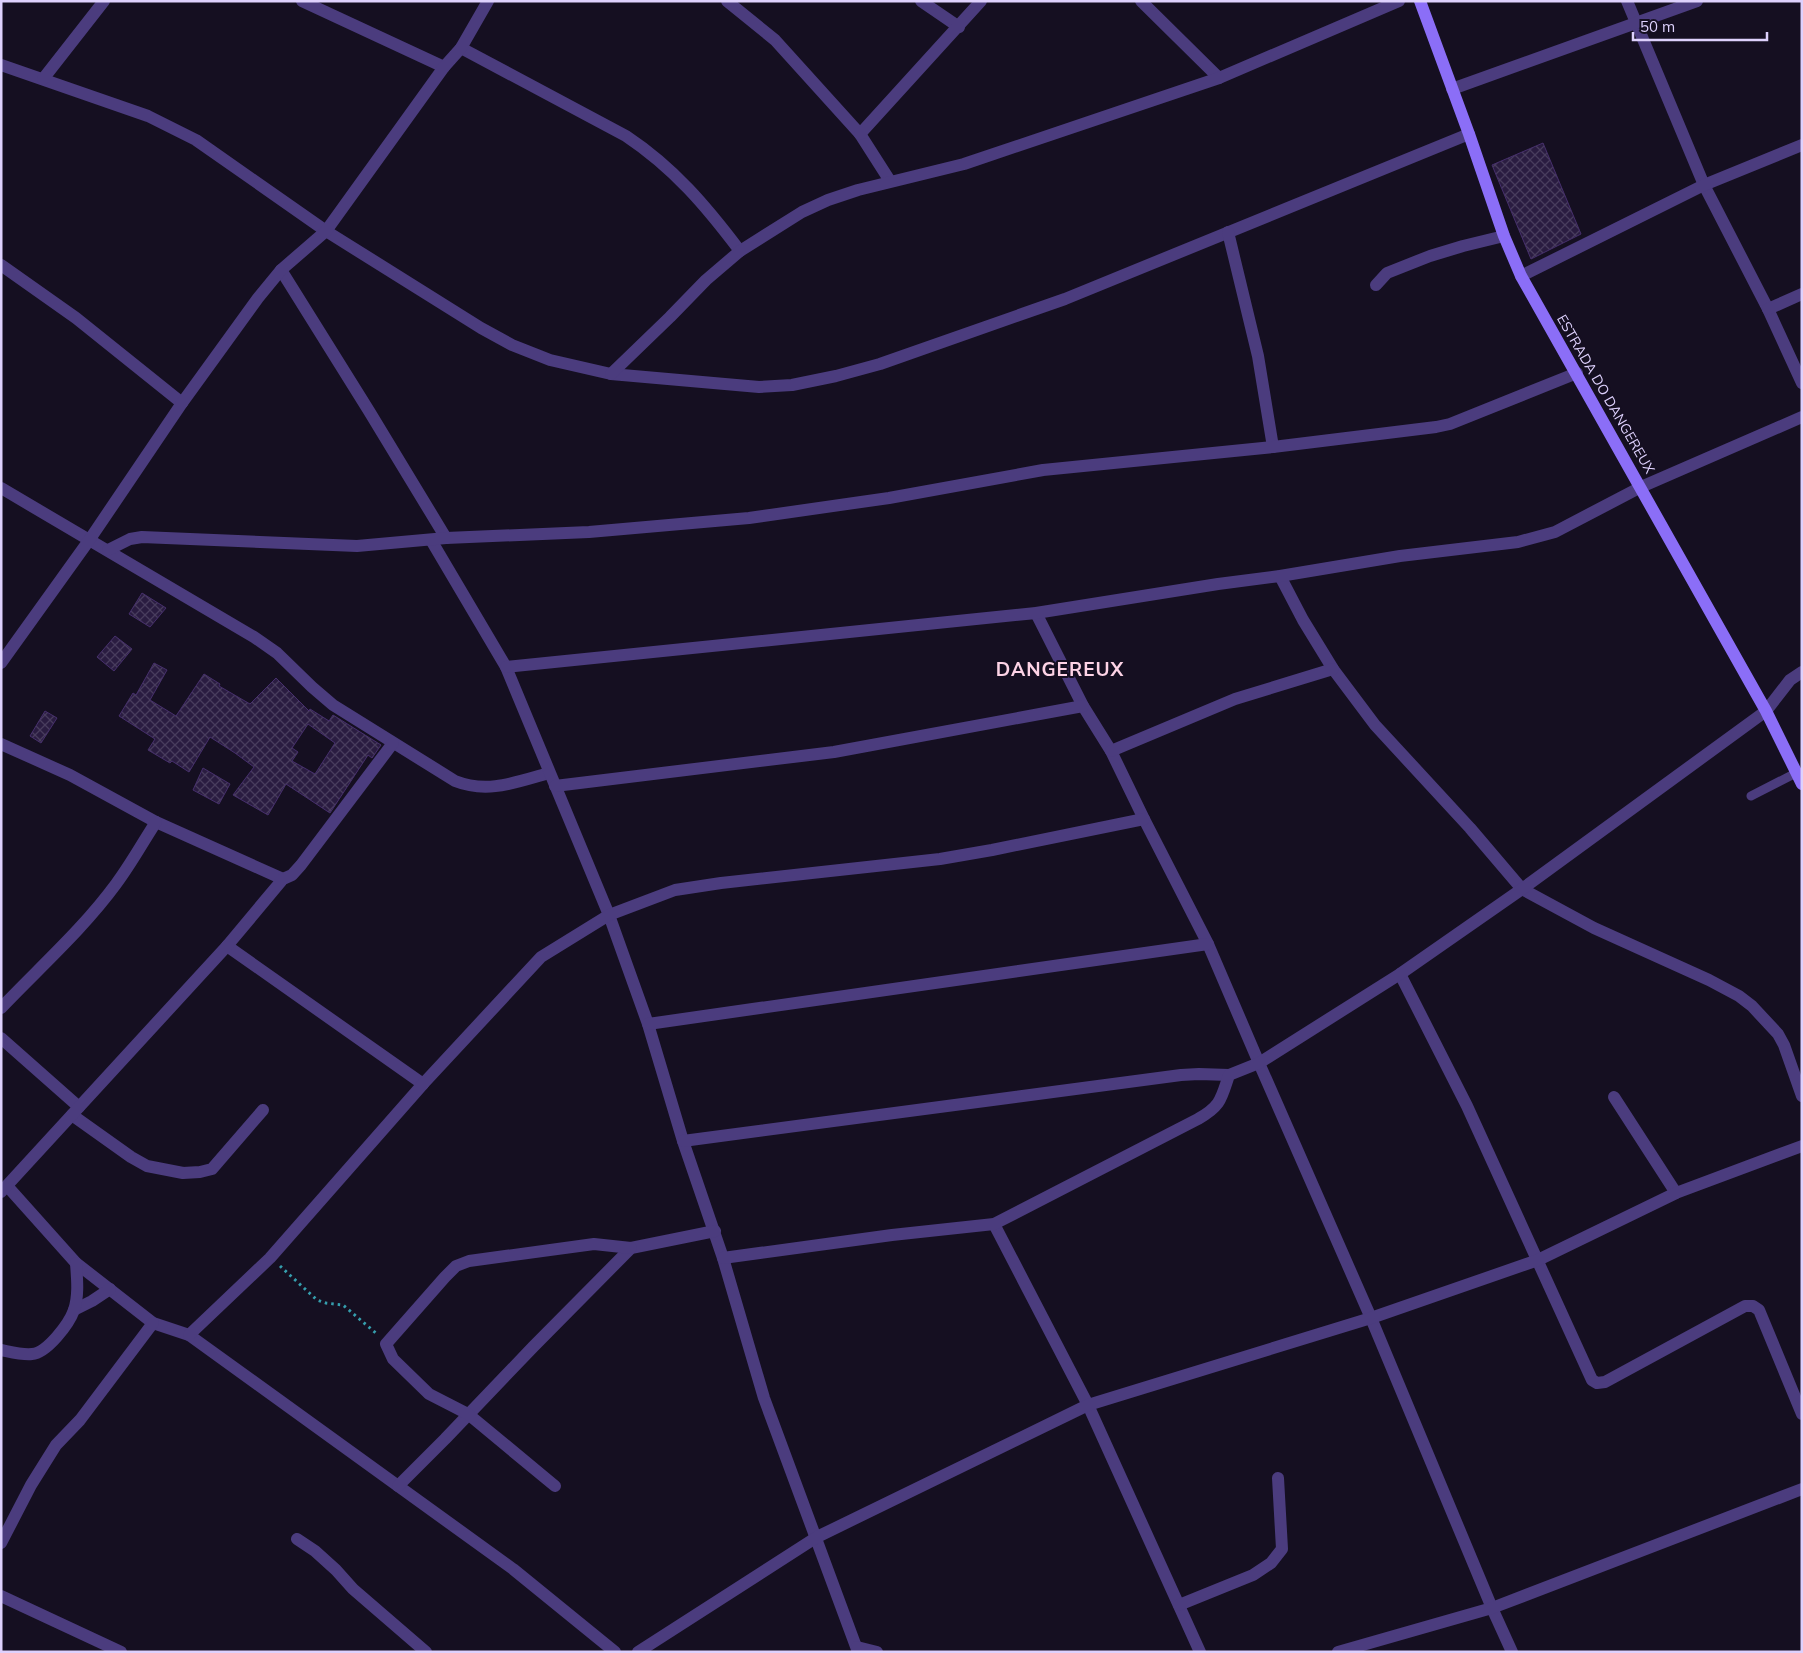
<svg xmlns="http://www.w3.org/2000/svg" width="1803" height="1653" viewBox="0 0 1803 1653" font-family="Mulish,sans-serif">
  <style>
    .building { fill: url(#building-cross-hatch); stroke: #462f6c; fill-rule: evenodd }
    .lines { fill: none; stroke-linecap: round; stroke-linejoin: round }
    .path { stroke: #359ead; stroke-width: 3; stroke-dasharray: 2.5 4; stroke-linecap: butt }
    .lane { stroke: #4b3c7e; stroke-width: 9 }
    .street { stroke: #4b3c7e; stroke-width: 12 }
    .secondary { stroke: #8b6ef7; stroke-width: 12 }
    .labels { text-anchor: middle; dominant-baseline: central; stroke-width: 4; stroke-linejoin: round; paint-order: stroke }
    .street-label { font-size: 14px; fill: #ded1fd; stroke: #150f21 }
    .district-label { font-size: 19px; font-weight: bold; letter-spacing: 1px; fill: #fdd3e6; stroke: #150f21 }
  </style>
  <defs>
    <pattern id="building-cross-hatch" width="8" height="8" patternUnits="userSpaceOnUse" patternTransform="scale(1.25)"><rect width="8" height="8" fill="#2a1c41"/><path d="M0 0l8 8M0 8l8-8" fill="none" stroke="#483c5d"/></pattern>
  </defs>
  <rect width="100%" height="100%" fill="#150f21"/>
  <g class="building">
    <path d="M1543 143 1581 234 1531 259 1492 165Z"/>
    <path d="M142 593 166 608 150 627 129 614Z"/>
    <path d="M115 636 132 649 114 671 97 657Z"/>
    <path d="M154 663 167 670 150 700 176 716 204 674 220 684 219 686 250 704 276 678 309 711 310 709 329 721 333 715 381 745 372 758 368 755 330 813 286 784 268 815 233 795 254 767 235 753 210 737 189 772 172 761 170 763 148 750 155 739 119 716 133 693 136 695ZM308 724 335 743 315 774 292 761 298 752 292 748Z"/>
    <path d="M45 711 57 718 41 743 30 736Z"/>
    <path d="M203 768 230 784 219 804 193 790Z"/>
  </g>
  <g class="lines">
    <path class="path" d="M280 1266 317 1300 326 1303 343 1305 377 1334"/>
    <path class="lane" d="M1751 796 1796 773"/>
    <g class="street">
      <path d="M302 1 444 67"/>
      <path d="M727 1 775 40 860 134 890 181"/>
      <path d="M921 1 959 27"/>
      <path d="M1141 1 1219 78"/>
      <path d="M1627 1 1704 185 1768 309 1802 383"/>
      <path d="M461 48 626 136C674 168 706 206 740 251"/>
      <path d="M1 65 148 116 196 140 326 231 481 328 512 345 550 360 611 374 759 387 792 385 836 376 880 364 1065 299 1469 134"/>
      <path d="M43 79 104 1"/>
      <path d="M1452 89 1697 1"/>
      <path d="M860 134 981 1"/>
      <path d="M1228 232 1258 356 1273 447"/>
      <path d="M1 265 76 318 182 403"/>
      <path d="M281 270 369 411 446 538"/>
      <path d="M1521 276 1704 185 1802 145"/>
      <path d="M1376 285 1387 273 1430 256 1463 246 1504 236"/>
      <path d="M1768 309 1802 294"/>
      <path d="M611 374 670 317 706 280 740 251 802 212 828 200 858 190 964 164 1219 78 1399 1"/>
      <path d="M1 488 254 637 277 653 312 687 333 705 455 781C488 794 516 782 549 773"/>
      <path d="M431 540 506 667 609 915 648 1024 683 1141 723 1258 764 1398 858 1652"/>
      <path d="M108 550 130 539 142 537 357 546 446 538 589 532 749 518 889 498 1043 470 1273 447 1436 427 1450 424 1577 373"/>
      <path d="M1280 576 1303 620 1333 669 1375 725 1470 828 1522 889 1594 928 1709 980 1739 996 1752 1006 1778 1034 1784 1045 1802 1096"/>
      <path d="M1036 613 1083 706 1111 751 1144 819 1208 944 1259 1063 1371 1318 1492 1608 1512 1652"/>
      <path d="M1 663 90 539 182 403 258 298 281 270 326 231 444 67 461 48 488 1"/>
      <path d="M506 667 1036 613 1218 584 1280 576 1400 556 1518 542 1555 532 1641 487 1802 417"/>
      <path d="M1 744 70 775 156 822 283 879"/>
      <path d="M1111 751 1235 699 1333 669"/>
      <path d="M555 786 834 752 1083 706"/>
      <path d="M227 946 423 1084"/>
      <path d="M1400 974 1467 1106 1592 1380 1597 1383 1605 1382 1745 1306H1753L1759 1310 1802 1414"/>
      <path d="M1 1008C40 967 83 929 116 884 131 864 143 842 156 822"/>
      <path d="M648 1024 1208 944"/>
      <path d="M1 1038 79 1107"/>
      <path d="M1614 1097 1676 1193"/>
      <path d="M72 1115 131 1157 147 1166 183 1173 200 1172 212 1169 263 1110"/>
      <path d="M683 1141 1181 1075 1199 1074 1229 1075"/>
      <path d="M8 1187 76 1263 153 1323 189 1335 513 1569 615 1652"/>
      <path d="M1 1192 227 946 283 879 292 875 301 865 393 743"/>
      <path d="M994 1224 1088 1405 1200 1652"/>
      <path d="M723 1258 892 1235 994 1224 1198 1119C1221 1106 1221 1099 1229 1075L1259 1063 1400 974 1522 889 1766 711 1790 680 1802 672"/>
      <path d="M74 1310 92 1301 110 1289"/>
      <path d="M189 1335 270 1258 423 1084 541 957 609 915 675 890 721 883 940 859 992 850 1144 819"/>
      <path d="M1 1350C11 1352 22 1355 32 1354 47 1353 69 1324 74 1310 79 1295 77 1278 76 1263"/>
      <path d="M398 1486 445 1439 533 1347 631 1248 715 1231"/>
      <path d="M555 1486 468 1414 429 1394 393 1359 386 1344 445 1277 456 1266 469 1261 594 1244 631 1248"/>
      <path d="M297 1539 315 1551 336 1570 353 1589 426 1652"/>
      <path d="M1 1543 31 1485 56 1445 80 1420 153 1323"/>
      <path d="M1 1596 121 1652"/>
      <path d="M1179 1605 1253 1575 1271 1563 1282 1549 1278 1478"/>
      <path d="M857 1647 877 1652"/>
      <path d="M638 1652 817 1537 1088 1405 1371 1318 1538 1260 1676 1193 1802 1146"/>
      <path d="M1338 1652 1492 1608 1802 1489"/>
    </g>
    <path class="secondary" d="M1420 1 1469 134 1504 236 1521 276 1766 711 1802 784"/>
  </g>
  <g class="labels">
    <g class="street-label">
      <text transform="translate(1606 394) rotate(60)">ESTRADA DO DANGEREUX</text>
    </g>
    <g class="district-label">
      <text x="1060" y="669">DANGEREUX</text>
    </g>
  </g>
  <rect width="1803" height="1653" fill="none" stroke="#ded1fd" stroke-width="5"/>
  <path d="M1633 32v8h134v-8" fill="none" stroke="#ded1fd" stroke-width="2.5"/>
  <text x="1640" y="32" font-size="15" fill="#ded1fd" stroke="#150f21" stroke-width="4" paint-order="stroke">50 m</text>
</svg>
